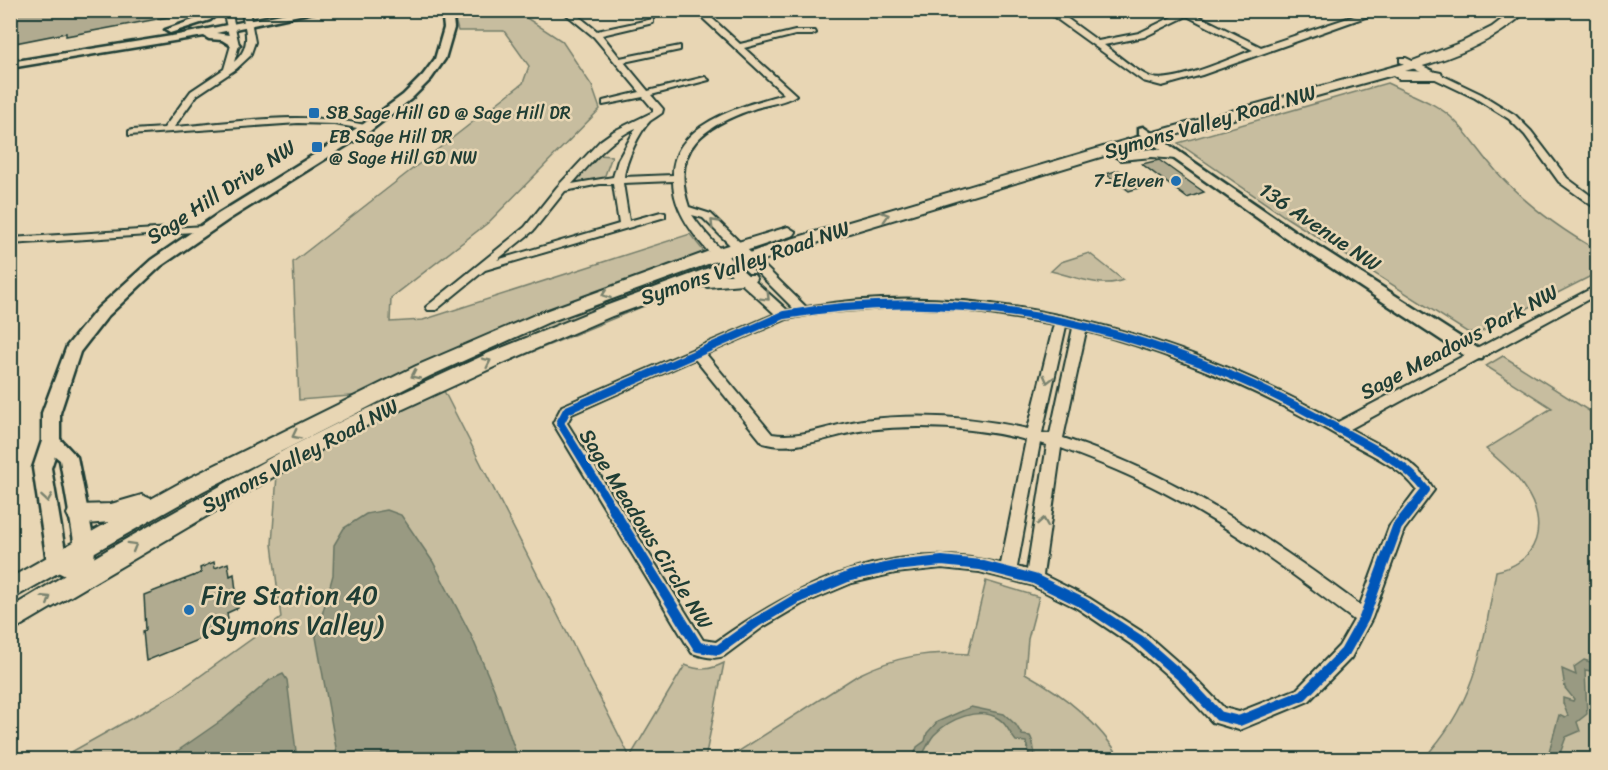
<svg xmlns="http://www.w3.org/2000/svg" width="1608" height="770" viewBox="0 0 1608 770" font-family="Sriracha,sans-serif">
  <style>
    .green { fill: #c7bd9f; stroke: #737d6a; stroke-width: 1.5 }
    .water { fill: #999a82; stroke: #687563; stroke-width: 1.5 }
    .building { fill: #b1ab90; stroke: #1f3d34; stroke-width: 1.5 }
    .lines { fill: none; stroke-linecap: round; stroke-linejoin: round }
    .minor-casing { stroke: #1f3d34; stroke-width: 4 }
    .tertiary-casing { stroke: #1f3d34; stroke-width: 5 }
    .secondary-casing { stroke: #1f3d34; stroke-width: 4 }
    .minor { fill: #e8d6b4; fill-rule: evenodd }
    .tertiary { fill: #e8d6b4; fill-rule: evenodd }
    .secondary { fill: #e8d6b4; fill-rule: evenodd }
    .cycleway-far1-casing { stroke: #e8d6b4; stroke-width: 11 }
    .cycleway-casing { stroke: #e8d6b4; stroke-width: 14 }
    .cycleway-far1 { stroke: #0057b8; stroke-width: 8 }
    .cycleway { stroke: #0057b8; stroke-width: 10 }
    .oneway { stroke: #79826e }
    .poi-dot { fill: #1f6fb2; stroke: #e8d6b4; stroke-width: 2 }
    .labels { text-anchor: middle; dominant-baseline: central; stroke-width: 5; stroke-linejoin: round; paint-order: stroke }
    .far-poi-label { font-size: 18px; fill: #1f3d34; stroke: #e8d6b4; text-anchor: start }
    .street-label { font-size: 21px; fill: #1f3d34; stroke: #e8d6b4 }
    .near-poi-label { font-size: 26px; fill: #1f3d34; stroke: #e8d6b4; text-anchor: start }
  </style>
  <rect width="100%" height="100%" fill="#e8d6b4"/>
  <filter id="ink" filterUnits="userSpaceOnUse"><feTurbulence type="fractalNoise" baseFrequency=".0167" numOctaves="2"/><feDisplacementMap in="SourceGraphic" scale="12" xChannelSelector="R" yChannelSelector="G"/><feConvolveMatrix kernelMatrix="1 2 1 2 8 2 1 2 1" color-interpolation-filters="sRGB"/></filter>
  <g filter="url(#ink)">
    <g class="green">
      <path d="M453 11H516L562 41 592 86 600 109 489 222 391 298 390 322 423 320 690 234 729 283 680 291 443 389 630 757 685 665C700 671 710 670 724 663L705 759 57 760 175 694 281 618 272 544 277 475 344 438 441 389 299 400 293 262 523 83 529 66 504 31H458Z"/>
      <path d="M1387 83C1409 94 1438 103 1455 121 1470 136 1482 155 1496 171 1524 203 1560 229 1597 250V273L1479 333 1467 332 1287 218 1178 143Z"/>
      <path d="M598 155 612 156 604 178 568 185Z"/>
      <path d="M1089 253 1123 280C1103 289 1072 276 1051 271L1061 262Z"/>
      <path d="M1503 356 1597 416V759L1422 760C1477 703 1483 645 1496 571 1539 562 1549 524 1525 489 1515 473 1500 461 1486 449L1552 408 1486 366Z"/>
      <path d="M986 581 1039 597 1028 639 1025 673C1063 694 1098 722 1121 759L725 760 858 675C894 657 927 651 968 654Z"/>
    </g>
    <g class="water">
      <path d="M387 510 401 515 433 562 471 635 494 689 518 759H338L316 637 333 575 334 545 344 528 366 514Z"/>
      <path d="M1584 660 1597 664V672L1585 670 1587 714 1577 722 1580 731 1566 737 1558 759H1547L1559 715 1565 718 1568 716 1563 703V698L1573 701 1574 699 1565 688 1562 669 1576 675 1574 667Z"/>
      <path d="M283 674 287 680 297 759H166L225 718 270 680Z"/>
      <path d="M971 707 1004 714 1016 725 1022 735 1030 736C1035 744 1033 751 1036 759H1030L1026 742 1016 741C1010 734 1007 724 999 719 979 706 949 719 934 735 928 742 925 752 920 759H906L913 758 917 747 925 741 927 733 937 722Z"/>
    </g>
    <g class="building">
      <path d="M10 10H173L174 16 66 36V33L10 44Z"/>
      <path d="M1159 160 1191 183 1204 192 1187 198 1142 164Z"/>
      <path d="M1119 170 1142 187 1129 191 1106 174Z"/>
      <path d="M214 562 215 568 228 563 230 576 234 574 238 608 227 613 229 627 146 661 143 631 146 630 144 595 201 573 200 568Z"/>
    </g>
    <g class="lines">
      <g class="minor-casing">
        <g id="minor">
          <path d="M223 10H231L239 45 234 62C252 47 246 30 241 10H249L255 42 250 56 236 69 197 95 174 127C239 122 305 110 369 126V130L334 124 298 123 129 135V131L132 130 164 128 191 91 224 69 231 45Z"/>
          <path d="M561 10H571L597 31 653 19V23L602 35 620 58 680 46V50L624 62 648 91 705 77 709 80 651 95 663 109 662 113C658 116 654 118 650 121 639 132 626 161 624 177L673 175C672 123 745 105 784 94L694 10H703L740 44 795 31H815L816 33 812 35H795L744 48 796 95C786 102 769 104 756 108 706 125 669 147 689 207L711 214 806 307C985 276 1183 335 1338 422L1598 285V294L1350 429C1378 445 1418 460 1434 490L1404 530 1372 618 1351 658 1309 701 1239 730 1212 722 1176 683 1135 647 1077 608 1031 585 980 572 942 568 895 573 852 583 802 604 763 627 724 656C714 660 702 656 692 653L553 423 562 406 775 314C741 281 673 233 673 181L623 183 629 221 661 212 665 213V217L485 270 436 310H428L426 307 525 227 557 187 600 141 614 131 653 112V109L643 97 603 105V101L640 92 594 37ZM636 128 618 160 613 177 572 184C592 162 609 140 636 128ZM600 184H613L619 224 497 260 533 231 565 191ZM692 215 703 218 794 309 787 310C755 280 717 252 692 215ZM899 307 963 310 1054 324 1028 429C975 417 918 413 863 420 833 424 802 439 772 434L706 354 787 319 818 313ZM1066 326 1073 328 1050 434 1042 433ZM1086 331C1180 355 1267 394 1350 443 1374 456 1401 468 1417 490L1389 527 1360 605C1268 537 1173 473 1063 438ZM695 359 763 443C797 453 833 434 866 430 919 424 975 427 1026 440L1001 564C896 536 800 582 716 642L703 640 567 423 572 414ZM1040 443 1047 445 1027 570 1017 567ZM1061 448C1096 461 1130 475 1163 492 1231 527 1293 574 1354 620L1339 646 1297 689 1239 712 1224 708 1188 671 1147 635 1089 598 1043 575Z"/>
          <path d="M1054 10H1062L1061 14 1098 41 1139 33 1180 13 1178 10H1198L1193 13 1261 47 1372 10H1385L1202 75 1162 86 1143 81 1054 17ZM1187 16 1253 50C1231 58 1170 86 1150 77 1134 70 1118 55 1104 45L1144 37Z"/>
          <path d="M1400 58H1406L1481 94 1515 115 1531 131 1567 178 1598 201V210L1559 182 1525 135 1509 119 1475 98 1400 62Z"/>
          <path d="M205 226 209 227V231L10 244V238Z"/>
        </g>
      </g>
      <g class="tertiary-casing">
        <g id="tertiary">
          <path d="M210 10H222L210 20 170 33 165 30 204 16Z"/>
          <path d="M301 10H323L216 33 229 35 240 45 235 48 222 40 209 39 204 36 10 68V62L178 35Z"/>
          <path d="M442 10H452L454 28 445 59 431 79 411 99 370 131 228 220 161 266 108 316 80 352 60 413V439L77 457 95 547 93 576 90 582 83 585 50 568 47 562 33 468 42 441V413L67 346 98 308 151 260 218 214 362 125 403 95 423 75 435 59 444 28ZM55 456 60 460 75 547 74 561 66 557 51 468Z"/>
          <path d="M1143 127 1293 230 1482 351 1484 355 1482 359H1470L1283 236 1139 134V128Z"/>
        </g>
      </g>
      <g class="secondary-casing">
        <g id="secondary">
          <path d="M1514 10H1527C1497 42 1447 60 1405 71L1436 72 1441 73 1442 76 1441 79H1399L1393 75 1157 140 783 253 724 275H754L757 279 754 283 707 287 700 284 612 316 503 363 364 427 302 460 10 632V608L112 547 288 448 350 417 489 353 600 308 771 245 1147 134 1410 62 1462 42 1492 27Z"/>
          <path d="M1152 149 1176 151 1183 155 1176 159 1152 157 1121 160 1114 156 1121 152Z"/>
          <path d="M788 227 796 232 794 235 727 257 549 322 430 376 203 491 10 600V578L109 522 87 524 70 520 67 514 70 508 78 505 111 504 142 495 151 499 187 479 416 366 537 314 715 249Z"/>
        </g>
      </g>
      <use href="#minor" class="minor"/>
      <use href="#tertiary" class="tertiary"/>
      <use href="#secondary" class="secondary"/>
      <g class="cycleway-far1-casing">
        <path id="cycleway-far1" d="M613 509 560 423 567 410 784 315C974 281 1167 332 1333 426 1365 444 1403 460 1426 490L1411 509"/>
      </g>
      <g class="cycleway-casing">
        <path id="cycleway" d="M612 508 698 647 718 650 757 622 796 599 850 576 895 566 942 561 980 565 1034 579 1083 603 1141 641 1182 677 1219 716 1239 721 1303 695 1345 652 1364 618 1397 527 1412 508"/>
      </g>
      <use href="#cycleway-far1" class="cycleway-far1"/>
      <use href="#cycleway" class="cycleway"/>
    </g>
    <defs><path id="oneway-chevron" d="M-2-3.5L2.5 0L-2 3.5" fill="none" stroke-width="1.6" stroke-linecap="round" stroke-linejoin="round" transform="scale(1.5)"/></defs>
    <g class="oneway">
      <use href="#oneway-chevron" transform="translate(885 216) rotate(-17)"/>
      <use href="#oneway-chevron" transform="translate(714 223) rotate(-134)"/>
      <use href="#oneway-chevron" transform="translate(606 294) rotate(160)"/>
      <use href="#oneway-chevron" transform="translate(766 297) rotate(45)"/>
      <use href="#oneway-chevron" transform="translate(487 362) rotate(-26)"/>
      <use href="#oneway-chevron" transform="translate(415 375) rotate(154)"/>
      <use href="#oneway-chevron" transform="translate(1048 379) rotate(104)"/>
      <use href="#oneway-chevron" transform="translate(296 435) rotate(153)"/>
      <use href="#oneway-chevron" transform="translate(47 498) rotate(81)"/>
      <use href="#oneway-chevron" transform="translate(1043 522) rotate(-81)"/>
      <use href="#oneway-chevron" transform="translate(133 546) rotate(-30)"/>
      <use href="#oneway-chevron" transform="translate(47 599) rotate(-32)"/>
    </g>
  </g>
  <g class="poi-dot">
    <rect x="308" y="107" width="12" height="12" rx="3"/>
    <rect x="311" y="141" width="12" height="12" rx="3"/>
    <circle cx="1176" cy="181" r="6"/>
    <circle cx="189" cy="610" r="6"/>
  </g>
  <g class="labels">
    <g class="far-poi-label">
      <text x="326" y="113">SB Sage Hill GD @ Sage Hill DR</text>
      <text x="329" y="137">EB Sage Hill DR<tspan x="329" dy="21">@ Sage Hill GD NW</tspan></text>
      <text x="1164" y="181" text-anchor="end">7-Eleven</text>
    </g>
    <g class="street-label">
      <text transform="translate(1210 122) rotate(-16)">Symons Valley Road NW</text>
      <text transform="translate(221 192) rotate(-33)">Sage Hill Drive NW</text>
      <text transform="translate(1320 227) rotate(34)">136 Avenue NW</text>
      <text transform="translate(745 263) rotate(-19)">Symons Valley Road NW</text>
      <text transform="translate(1459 342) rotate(-28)">Sage Meadows Park NW</text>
      <text transform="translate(300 456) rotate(-28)">Symons Valley Road NW</text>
      <text transform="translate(646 529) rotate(58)">Sage Meadows Circle NW</text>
    </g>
    <g class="near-poi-label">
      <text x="201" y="595">Fire Station 40<tspan x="201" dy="30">(Symons Valley)</tspan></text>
    </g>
  </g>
  <rect width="1608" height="770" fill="none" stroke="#e8d6b4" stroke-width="36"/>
  <rect x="18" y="18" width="1572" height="734" fill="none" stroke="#1f3d34" stroke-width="2" filter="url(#ink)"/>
</svg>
